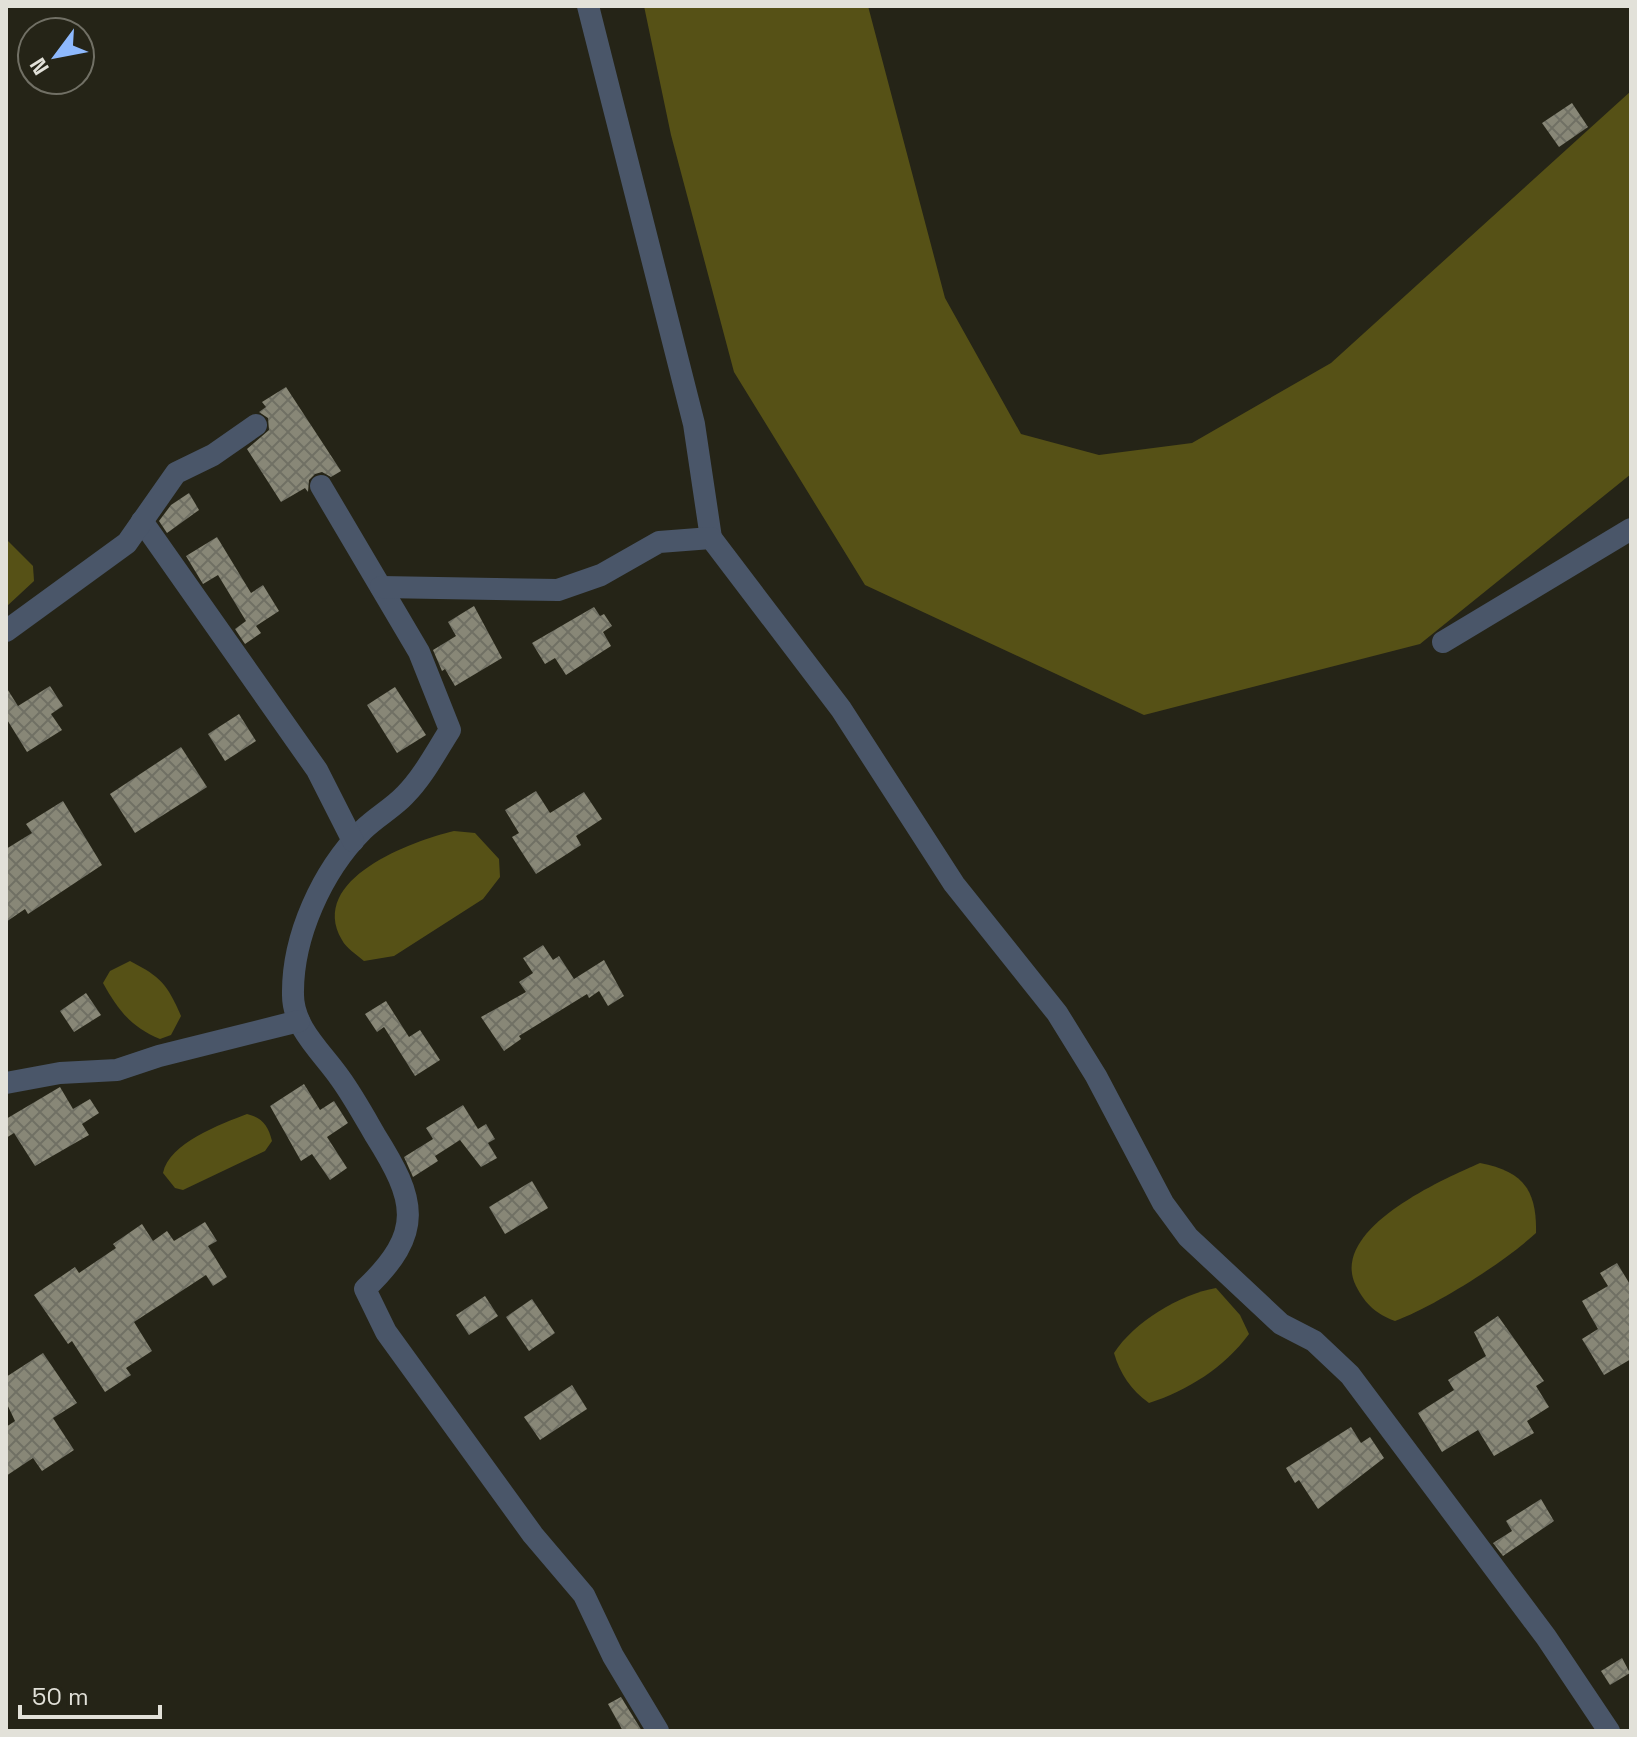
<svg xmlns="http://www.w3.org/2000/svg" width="1637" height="1737" viewBox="0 0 1637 1737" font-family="'Space Grotesk',sans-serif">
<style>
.water{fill:#565116}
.building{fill:url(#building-cross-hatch)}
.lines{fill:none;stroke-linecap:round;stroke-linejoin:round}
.minor{stroke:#4a5669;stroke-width:22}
</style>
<defs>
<pattern id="building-cross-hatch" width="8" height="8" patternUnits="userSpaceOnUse" patternTransform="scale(2)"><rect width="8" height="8" fill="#888777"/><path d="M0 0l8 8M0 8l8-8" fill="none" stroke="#707064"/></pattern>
</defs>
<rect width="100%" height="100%" fill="#252417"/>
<g class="water">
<path d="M644,6H868L945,298L1021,434L1099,455L1192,443L1331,363L1631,91V474L1420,644L1144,715L865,585L734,372L671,135Z"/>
<path d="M6,539L33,566L34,581L6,607Z"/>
<path d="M454,831L475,833L499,859L500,877L483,899L394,956L364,961C357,955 346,948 342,940C307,879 412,841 454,831Z"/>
<path d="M130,961C161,977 167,984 181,1016L171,1035L160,1039C131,1027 118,1010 103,983L110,971Z"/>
<path d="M247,1114C262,1118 268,1125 272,1141L265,1151L183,1190L175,1188L163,1173C169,1143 221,1124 247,1114Z"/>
<path d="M1480,1163C1522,1171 1537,1189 1536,1233C1503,1263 1437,1305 1395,1321C1376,1314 1366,1305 1356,1286C1328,1230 1441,1180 1480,1163Z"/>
<path d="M1216,1288L1240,1315L1249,1334C1225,1367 1187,1391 1149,1403C1131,1390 1120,1374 1114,1353C1133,1323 1180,1294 1216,1288Z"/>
</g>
<g class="building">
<path d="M1572,103L1588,127L1559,147L1542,123Z"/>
<path d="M286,387L341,471L331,477L322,472L315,474L309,480L308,492L305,488L281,502L247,449L269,430L268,418L259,412L266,407L262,402Z"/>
<path d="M189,493L199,510L167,533L159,521L171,505Z"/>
<path d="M217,537L251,593L263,585L279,611L256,626L261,633L245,644L235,629L246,621L218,575L203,584L186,556Z"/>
<path d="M474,606L502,658L455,686L445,669L442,671L433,650L456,636L448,622Z"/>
<path d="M594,607L600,616L604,614L612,626L603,632L611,646L566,675L555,658L545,664L532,643Z"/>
<path d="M50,686L63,706L51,714L62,730L27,752L6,718V687L18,706Z"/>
<path d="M395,687L426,735L397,753L367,705Z"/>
<path d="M239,714L256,741L225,761L208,734Z"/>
<path d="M181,747L207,787L135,833L110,794Z"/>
<path d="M536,791L550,813L584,792L602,819L576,836L581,845L536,874L512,837L519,833L505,810Z"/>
<path d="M63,801L102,865L28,914L25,909L6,922V849L32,833L26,824Z"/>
<path d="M543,945L553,960L559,956L574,979L604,960L624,996L608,1006L599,991L589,998L587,994L519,1036L521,1039L504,1051L481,1017L526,992L519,982L533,973L523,958Z"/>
<path d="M86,993L101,1015L74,1032L60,1011Z"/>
<path d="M386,1001L409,1037L420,1030L440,1060L415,1076L384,1027L377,1032L365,1014Z"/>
<path d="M304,1084L320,1110L334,1101L348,1123L327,1137L347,1168L330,1180L312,1154L301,1161L270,1106Z"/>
<path d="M60,1087L73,1109L90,1099L99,1113L82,1124L89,1135L35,1166L14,1133L6,1138V1119Z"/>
<path d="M463,1105L478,1129L486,1124L495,1139L488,1143L497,1158L481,1167L460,1140L435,1156L438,1161L413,1177L404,1157L433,1139L426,1128Z"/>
<path d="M532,1181L548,1208L505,1234L489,1207Z"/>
<path d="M205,1222L217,1241L208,1246L227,1277L213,1286L206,1275L134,1322L152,1351L126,1368L131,1375L105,1392L72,1341L68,1344L34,1295L75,1267L79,1273L116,1248L113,1244L142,1224L153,1241L167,1231L174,1241Z"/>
<path d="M1617,1263L1631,1286V1359L1604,1375L1582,1339L1598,1329L1582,1301L1608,1286L1600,1273Z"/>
<path d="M485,1296L498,1316L469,1335L456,1315Z"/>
<path d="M532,1299L555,1333L529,1351L506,1317Z"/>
<path d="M1498,1316L1544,1381L1536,1386L1549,1407L1527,1421L1534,1433L1494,1456L1478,1430L1442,1452L1418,1413L1454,1390L1448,1380L1486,1356L1474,1332Z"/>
<path d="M43,1353L77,1403L53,1418L74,1450L42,1471L33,1458L6,1476V1427L15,1421L6,1402V1377Z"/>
<path d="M572,1385L587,1409L540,1440L524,1417Z"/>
<path d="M1351,1427L1361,1443L1370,1437L1384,1458L1318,1509L1299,1480L1295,1483L1286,1468Z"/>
<path d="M1541,1499L1554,1521L1503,1556L1493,1543L1512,1531L1506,1521Z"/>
<path d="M1622,1658L1630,1673L1610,1685L1601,1671Z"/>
<path d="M621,1697L642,1731H623L608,1704Z"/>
</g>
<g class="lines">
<g class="minor">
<path d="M588,6L694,424L711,538"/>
<path d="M321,486L419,652L450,730C436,752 423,777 405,795C393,808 376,817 363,830C322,871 292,937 293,995C293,1028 323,1053 340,1078C353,1096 364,1116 375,1135C416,1200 425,1232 365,1289L386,1332L533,1535L584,1595L613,1656L658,1731"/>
<path d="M142,521L317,770L353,841"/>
<path d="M381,587L558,590L601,575L659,542L711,538L841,709L954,884L1057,1013L1096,1076L1163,1203L1188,1237L1281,1324L1314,1341L1350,1375L1546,1637L1609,1731"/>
<path d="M6,631L127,543L176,473L213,455L256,425"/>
<path d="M1443,642L1631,529"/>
<path d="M6,1083L60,1073L117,1070L159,1056L299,1021"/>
</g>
</g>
<rect width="1637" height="1737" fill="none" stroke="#e2e1d9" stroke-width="16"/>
<g transform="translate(56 56) rotate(238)"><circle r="38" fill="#252417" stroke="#717065" stroke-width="2"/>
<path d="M0-6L14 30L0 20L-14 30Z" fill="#8eb9fd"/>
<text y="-12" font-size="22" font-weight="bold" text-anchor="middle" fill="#e2e1d9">N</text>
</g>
<path d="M20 1705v12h140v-12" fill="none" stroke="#e2e1d9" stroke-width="4"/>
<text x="32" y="1705" font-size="24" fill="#e2e1d9" stroke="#252417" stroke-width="6" paint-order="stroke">50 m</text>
</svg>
